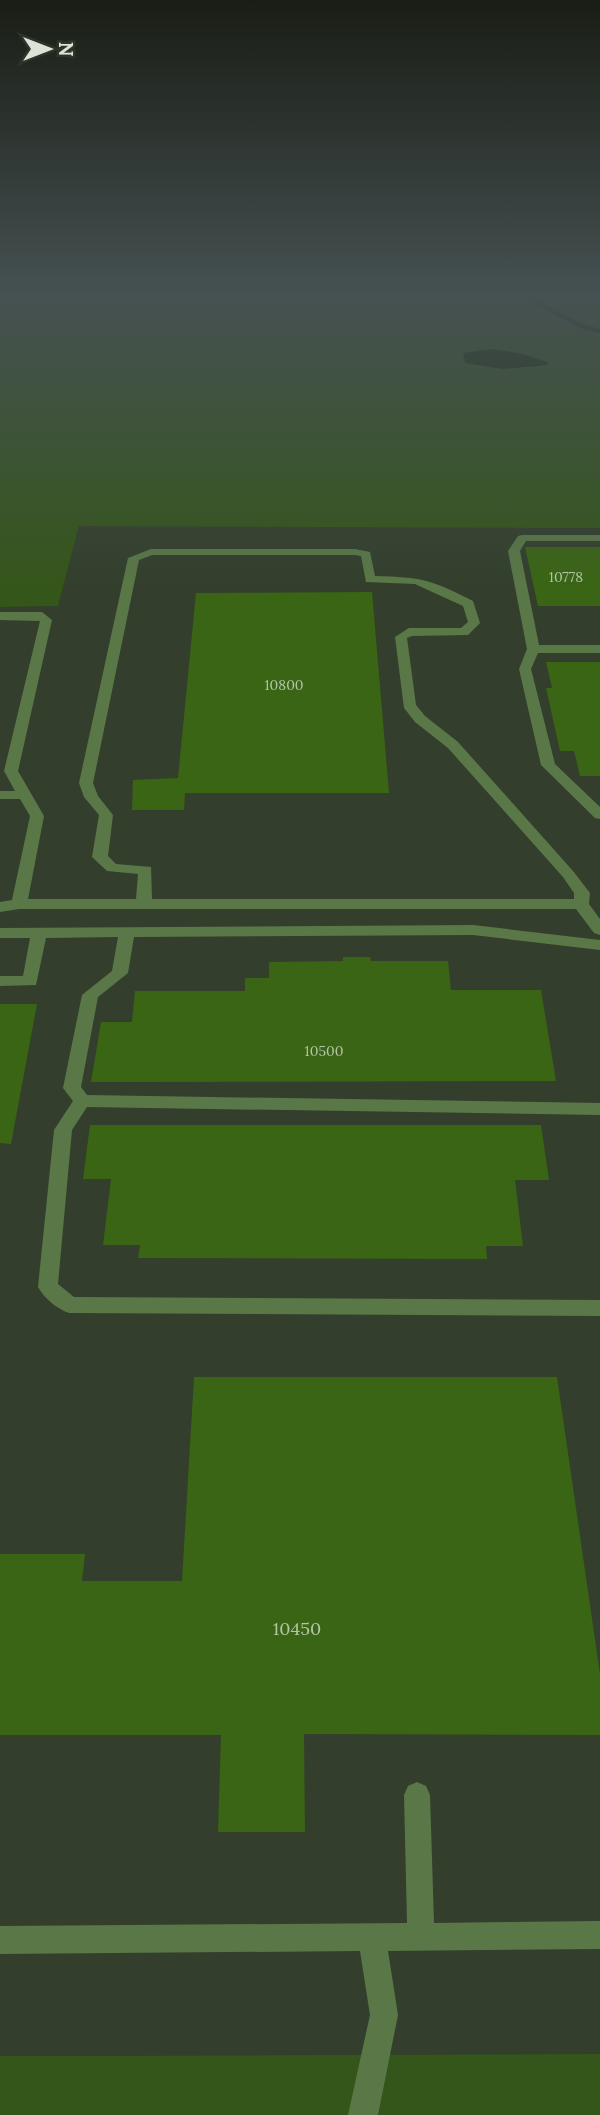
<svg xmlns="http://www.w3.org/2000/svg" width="600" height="2115" viewBox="0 0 600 2115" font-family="Lora,serif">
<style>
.built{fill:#333f2c}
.green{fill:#34561a}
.water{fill:#0d2300}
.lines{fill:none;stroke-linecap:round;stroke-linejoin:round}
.stream{stroke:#0d2300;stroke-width:4.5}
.building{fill:#3a6514}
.minor{fill:#5a7847;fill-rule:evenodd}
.labels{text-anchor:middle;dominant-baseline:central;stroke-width:5;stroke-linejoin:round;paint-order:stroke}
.number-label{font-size:14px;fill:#b4c4a8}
.near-number-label{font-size:18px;fill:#b4c4a8}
</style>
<rect width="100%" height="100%" fill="#2d3527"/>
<path class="built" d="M523,525L600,528V2054L0,2056V607L58,606L79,526Z"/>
<g class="green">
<path d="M0,294H600V528L79,526L58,606L0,607Z"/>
<path d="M600,2054V2115H0V2056Z"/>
</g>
<path class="water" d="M490,349L520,353L547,362L548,365L502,369L465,363L463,353Z"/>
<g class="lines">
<path class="stream" d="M536,294L535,302L584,327L600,331"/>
</g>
<g class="building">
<path d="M525,547H600V606H538Z"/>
<path d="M372,592L389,793H185L184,810H132L133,780L178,778L196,593Z"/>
<path d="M546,662H600V776H580L574,751H560L546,688H552Z"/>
<path d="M343,957H370L371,961H448L451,990H541L556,1081L91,1082L101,1022H132L135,991H245V978H269V962L343,961Z"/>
<path d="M0,1004H37L11,1144L0,1143Z"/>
<path d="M90,1125H541L549,1180H515L523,1246H486L487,1259L138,1258L140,1245H103L111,1179H83Z"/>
<path d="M194,1377H557L600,1674V1735L304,1734L305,1832H218L221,1735H0V1554H85L82,1581H182Z"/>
</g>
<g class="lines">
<g class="minor">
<path d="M522,535H600V541H526L520,551L539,645H600V653H538L531,669L555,764L600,807V819L595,818L541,765L519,669L527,649L508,551L518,536Z"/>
<path d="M151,549H355L370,552L375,576C422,577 432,580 473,601L480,623L468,635L412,636L407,638L416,705L425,716L458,742L573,871L590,893L589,904L600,919V935L594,933L576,909H19L0,912V902L12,900L30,816L20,799H0V791H15L4,771L40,621L0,620V612H42L52,620L18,771L44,816L28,899H136L138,874L107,871L92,857L99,815L84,797L79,783L128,558ZM152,555H355L361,556L366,582L415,584L463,606L468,622L461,628H409L395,637L404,708L415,722L448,748L563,877L574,893V899H152L151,867L116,864L108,856L113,815L98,796L93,783L139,560Z"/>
<path d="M473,925L600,940V950L473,935L134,937L128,973L98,997L81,1087L87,1095L600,1103V1115L87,1107L72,1130L58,1284L74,1297L600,1300V1316L69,1313C57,1309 44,1298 38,1287L54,1130L73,1101L63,1088L82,995L112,971L118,937L46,938L36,985L0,986V976H23L30,938H0V928Z"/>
<path d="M417,1782L426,1786L430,1795L434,1923L600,1921V1949L388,1951L398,2015L378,2115H348L370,2015L360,1951L0,1954V1926L407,1923L404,1795L408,1786Z"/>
</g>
</g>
<linearGradient id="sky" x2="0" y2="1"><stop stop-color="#191d15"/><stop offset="0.5" stop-color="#465152"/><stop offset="1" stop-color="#465152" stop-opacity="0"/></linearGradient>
<rect width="600" height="590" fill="url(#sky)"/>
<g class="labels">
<g class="number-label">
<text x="566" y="577">10778</text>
<text x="284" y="685">10800</text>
<text x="324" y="1051">10500</text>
</g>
<g class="near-number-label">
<text x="297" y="1628">10450</text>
</g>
</g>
<g transform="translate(49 49) rotate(90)" stroke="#2d3527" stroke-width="5" paint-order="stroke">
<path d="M0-5L12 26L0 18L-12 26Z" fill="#dde3d9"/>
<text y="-10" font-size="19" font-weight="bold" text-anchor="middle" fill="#dde3d9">N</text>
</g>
</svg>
